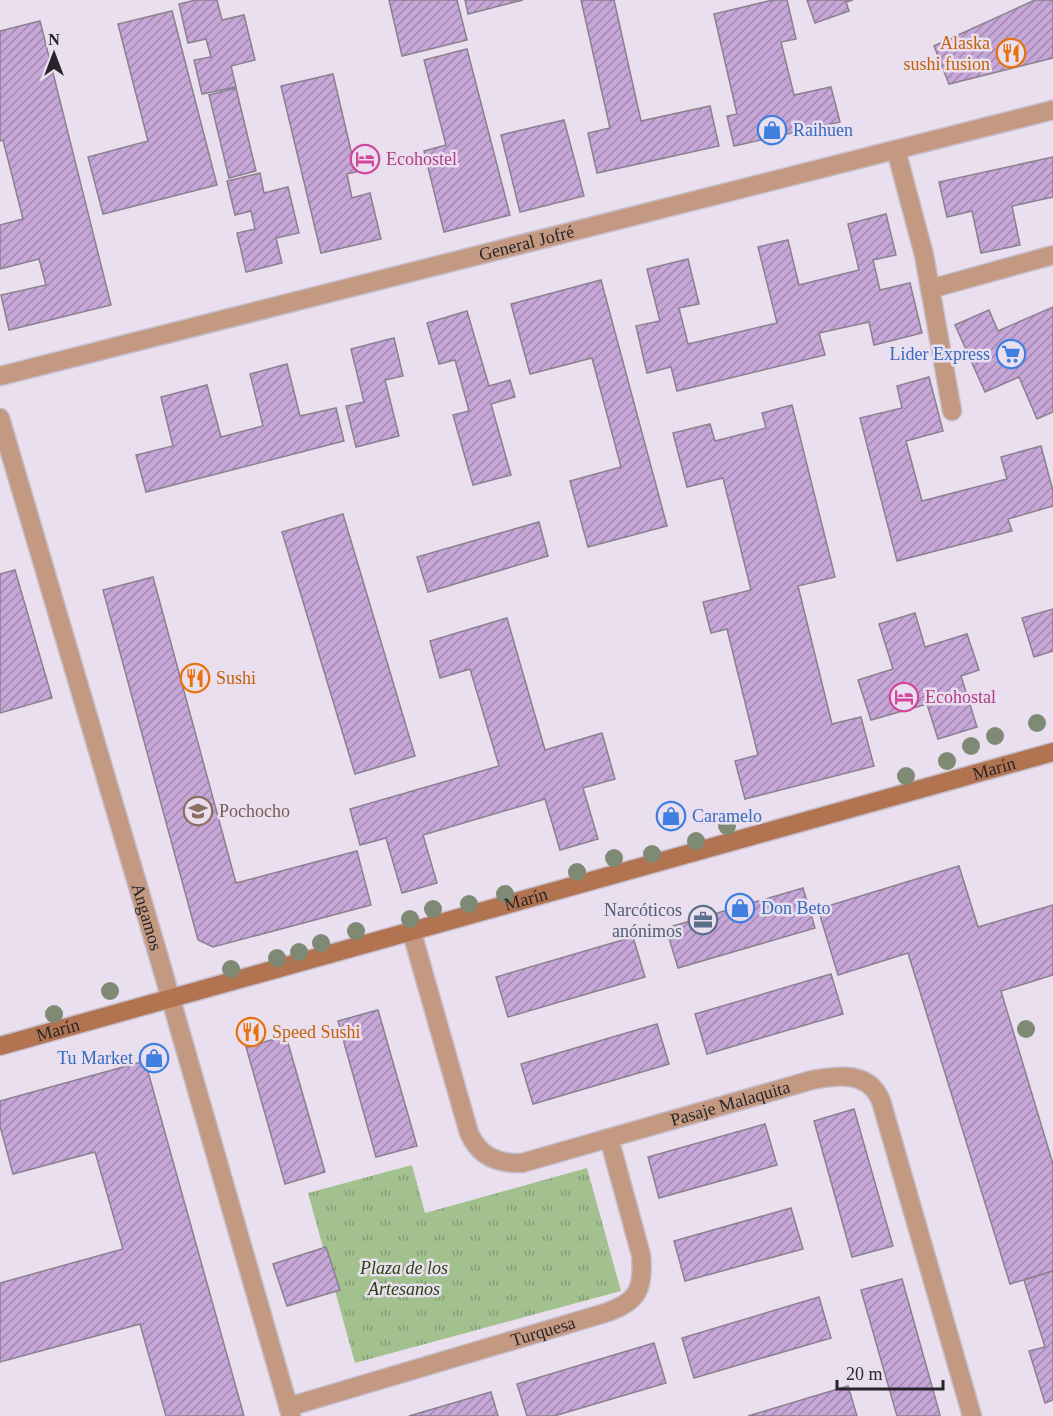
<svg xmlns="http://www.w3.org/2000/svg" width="1053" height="1416" viewBox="0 0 1053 1416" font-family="'Times New Roman',serif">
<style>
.park{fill:url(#park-tufts)}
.building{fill:url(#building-hatch);stroke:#8a818f;stroke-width:1.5}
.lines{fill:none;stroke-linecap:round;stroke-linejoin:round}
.lane-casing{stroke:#c6becc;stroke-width:21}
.street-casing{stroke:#c6becc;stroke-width:21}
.secondary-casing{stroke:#c6becc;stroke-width:21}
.lane{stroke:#c49981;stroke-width:18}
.street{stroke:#c49981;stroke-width:18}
.secondary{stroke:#b17350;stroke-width:18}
.tree{fill:#7f8a74}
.labels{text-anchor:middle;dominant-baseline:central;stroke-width:5;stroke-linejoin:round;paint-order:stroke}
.food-label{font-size:18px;fill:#c56008;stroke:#e9dfef;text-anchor:start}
.shop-label{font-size:18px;fill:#366cbe;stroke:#e9dfef;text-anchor:start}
.hotel-label{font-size:18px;fill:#b23c85;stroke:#e9dfef;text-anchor:start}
.street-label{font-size:18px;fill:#28252a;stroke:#e9dfef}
.education-label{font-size:18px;fill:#785e54;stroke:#e9dfef;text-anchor:start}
.service-label{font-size:18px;fill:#4e5e75;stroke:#e9dfef;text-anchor:end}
.park-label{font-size:18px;font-style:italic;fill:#28440f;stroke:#e9dfef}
</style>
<defs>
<pattern id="park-tufts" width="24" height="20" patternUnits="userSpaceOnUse" patternTransform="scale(1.5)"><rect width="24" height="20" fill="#a3c18f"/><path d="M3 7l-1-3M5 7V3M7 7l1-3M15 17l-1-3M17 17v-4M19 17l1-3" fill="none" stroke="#859d75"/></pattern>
<pattern id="building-hatch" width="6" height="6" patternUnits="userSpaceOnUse" patternTransform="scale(1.5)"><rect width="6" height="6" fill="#c7a7d8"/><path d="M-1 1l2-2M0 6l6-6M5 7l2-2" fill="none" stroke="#a288af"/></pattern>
</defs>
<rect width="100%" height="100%" fill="#e9dfef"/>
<path class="park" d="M412,1165L425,1213L587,1168L621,1291L355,1363L308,1193Z"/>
<g class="building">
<path d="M196,0H217L222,20L244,15L255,60L231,66L236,87L202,94L194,60L211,57L206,39L188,43L179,4Z"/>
<path d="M389,0H457L467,40L402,56Z"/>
<path d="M465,0H523L468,14Z"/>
<path d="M581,0H614L641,121L710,106L719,146L597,173L588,133L610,128Z"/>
<path d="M773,0H787L796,39L781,42L794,95L831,87L840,122L734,146L727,116L737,114L714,14Z"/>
<path d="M807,0H853L846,2L849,11L815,23Z"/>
<path d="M1035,0H1053V58L949,84L934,46Z"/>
<path d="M172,11L217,185L103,214L88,157L148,141L118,24Z"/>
<path d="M40,21L111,305L9,330L1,295L46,285L39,259L0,269V225L23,219L3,140L0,141V31Z"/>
<path d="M467,49L510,215L444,232L424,151L446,145L424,60Z"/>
<path d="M333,74L356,172L347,174L352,198L370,193L381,239L321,253L281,86Z"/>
<path d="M236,88L256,171L229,178L209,95Z"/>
<path d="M564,120L584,196L520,212L501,135Z"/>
<path d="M1053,157V197L1012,206L1020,245L981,253L972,211L947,217L939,182Z"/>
<path d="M260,173L264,193L288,187L299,233L276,238L282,263L246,272L237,233L255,229L251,211L235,215L227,181Z"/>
<path d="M886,214L896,255L873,260L880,290L910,283L922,333L874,345L869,322L819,333L825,355L677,391L671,367L647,373L636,326L660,321L647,269L688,259L699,304L679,308L688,344L777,323L758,247L788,240L799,285L859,270L848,224Z"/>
<path d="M601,280L667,526L588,547L570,481L621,467L592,358L530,374L511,304Z"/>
<path d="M1053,307V412L1037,419L1019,377L985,392L955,325L989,310L998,331Z"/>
<path d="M467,311L489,386L510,380L515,397L491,404L511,475L473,485L453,415L469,411L455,360L439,364L427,323Z"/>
<path d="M394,338L403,376L385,380L399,436L356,447L346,406L364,402L351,349Z"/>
<path d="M287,364L300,416L336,408L344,441L146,492L136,455L173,446L161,397L207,385L221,437L263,426L250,374Z"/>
<path d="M929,377L943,431L906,441L922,501L1007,479L1001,457L1041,446L1053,491V506L1008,519L1012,531L897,561L860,418L902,408L897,386Z"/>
<path d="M792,405L835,577L798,586L832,724L861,717L874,766L745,799L735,761L758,755L727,629L711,633L703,602L751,590L723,478L687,487L673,433L710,424L715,441L766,428L762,413Z"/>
<path d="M343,514L415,756L355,774L282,532Z"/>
<path d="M539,522L548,556L428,592L417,557Z"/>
<path d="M15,570L52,698L0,713V574Z"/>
<path d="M153,577L236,883L357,851L371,905L213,947L198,940L103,590Z"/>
<path d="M1053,609V651L1034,657L1022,618Z"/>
<path d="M915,613L925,647L967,634L979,670L961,676L977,727L938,739L927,704L871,720L858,680L893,669L879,624Z"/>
<path d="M507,618L545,750L602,733L615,779L583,788L598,839L560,850L545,799L423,835L437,883L402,893L386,838L360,845L350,809L499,766L470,669L440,678L430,641Z"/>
<path d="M959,866L978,927L1053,905V975L1001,991L1053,1164V1271L1010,1284L908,953L838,975L818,909Z"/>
<path d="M803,888L815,928L678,968L666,928Z"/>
<path d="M633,937L645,977L508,1017L496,977Z"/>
<path d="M831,974L843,1014L707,1054L695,1014Z"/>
<path d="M378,1010L417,1146L376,1157L338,1021Z"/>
<path d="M657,1024L669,1064L533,1104L521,1064Z"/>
<path d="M286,1036L325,1172L285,1184L246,1047Z"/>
<path d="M145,1061L244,1416H166L140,1324L0,1362V1283L123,1249L95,1152L13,1174L0,1126V1101Z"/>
<path d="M854,1109L893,1246L852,1257L814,1121Z"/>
<path d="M765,1124L777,1165L659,1198L648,1157Z"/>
<path d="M791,1208L803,1249L685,1281L674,1241Z"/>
<path d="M326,1247L340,1290L287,1306L273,1264Z"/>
<path d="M1053,1271V1400L1045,1403L1029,1351L1045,1347L1024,1280Z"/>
<path d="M902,1279L940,1415L937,1416H897L861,1290Z"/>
<path d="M819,1297L831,1338L694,1378L682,1338Z"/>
<path d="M654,1343L666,1383L554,1416H527L517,1384Z"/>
<path d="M848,1386L857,1416H748Z"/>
<path d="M491,1392L498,1416H409Z"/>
</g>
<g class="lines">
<g class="lane-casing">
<g id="lane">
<path d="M896,150L924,255L952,411"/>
<path d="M930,289L1053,255"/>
</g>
</g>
<g class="street-casing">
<g id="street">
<path id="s1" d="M0,376L1053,110"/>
<path id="s2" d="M0,418L157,951L291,1416"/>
<path id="s3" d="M412,933L469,1133C479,1156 497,1164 522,1163L812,1080C839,1075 869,1071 881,1101L972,1416"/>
<path id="s4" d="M288,1407L605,1313C638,1302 644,1289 641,1255L609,1138"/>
</g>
</g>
<g class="secondary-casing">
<g id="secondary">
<path id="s5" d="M0,1046L1053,752"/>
</g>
</g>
<use href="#lane" class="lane"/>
<use href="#street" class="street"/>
<use href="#secondary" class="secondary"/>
</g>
<g class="tree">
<circle cx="1037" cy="723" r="9"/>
<circle cx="995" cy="736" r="9"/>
<circle cx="971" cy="746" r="9"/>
<circle cx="947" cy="761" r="9"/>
<circle cx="906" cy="776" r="9"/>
<circle cx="727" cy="826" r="9"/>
<circle cx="696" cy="841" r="9"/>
<circle cx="652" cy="854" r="9"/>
<circle cx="614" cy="858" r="9"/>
<circle cx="577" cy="872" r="9"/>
<circle cx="505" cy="894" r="9"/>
<circle cx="469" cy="904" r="9"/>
<circle cx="433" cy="909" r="9"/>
<circle cx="410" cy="919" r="9"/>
<circle cx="356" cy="931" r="9"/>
<circle cx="321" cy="943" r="9"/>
<circle cx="299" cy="952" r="9"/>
<circle cx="277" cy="958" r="9"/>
<circle cx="231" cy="969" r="9"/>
<circle cx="110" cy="991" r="9"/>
<circle cx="54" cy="1014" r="9"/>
<circle cx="1026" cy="1029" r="9"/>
</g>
<defs>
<g id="restaurant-ring" transform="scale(1.5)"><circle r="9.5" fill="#e9dfef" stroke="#e8710a" stroke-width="1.5"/><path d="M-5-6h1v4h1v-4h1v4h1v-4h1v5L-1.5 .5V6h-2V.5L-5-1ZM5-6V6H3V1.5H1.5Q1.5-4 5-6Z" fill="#e8710a"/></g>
<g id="shop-ring" transform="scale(1.5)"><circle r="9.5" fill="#e9dfef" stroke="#3f7fe0" stroke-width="1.5"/><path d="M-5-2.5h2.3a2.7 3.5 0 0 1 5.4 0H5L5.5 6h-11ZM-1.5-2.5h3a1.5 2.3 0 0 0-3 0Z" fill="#3f7fe0"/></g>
<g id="hotel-ring" transform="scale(1.5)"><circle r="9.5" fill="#e9dfef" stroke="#d1479c" stroke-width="1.5"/><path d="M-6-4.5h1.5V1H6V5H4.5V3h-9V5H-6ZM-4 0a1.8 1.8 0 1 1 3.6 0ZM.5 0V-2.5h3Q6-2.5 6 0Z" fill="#d1479c"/></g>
<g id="supermarket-ring" transform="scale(1.5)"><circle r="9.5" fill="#e9dfef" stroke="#3f7fe0" stroke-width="1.5"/><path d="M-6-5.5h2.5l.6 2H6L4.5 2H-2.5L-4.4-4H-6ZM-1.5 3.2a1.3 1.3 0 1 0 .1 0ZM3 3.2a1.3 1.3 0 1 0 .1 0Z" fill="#3f7fe0"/></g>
<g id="school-ring" transform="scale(1.5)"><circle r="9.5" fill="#e9dfef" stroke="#8d6e63" stroke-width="1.5"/><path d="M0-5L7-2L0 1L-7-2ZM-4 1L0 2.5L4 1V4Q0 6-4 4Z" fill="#8d6e63"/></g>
<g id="office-ring" transform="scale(1.5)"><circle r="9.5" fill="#e9dfef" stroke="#5c6f8a" stroke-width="1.5"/><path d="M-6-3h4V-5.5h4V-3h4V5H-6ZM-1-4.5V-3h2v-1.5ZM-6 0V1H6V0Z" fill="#5c6f8a"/></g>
</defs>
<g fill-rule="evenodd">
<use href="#restaurant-ring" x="1011" y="53"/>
<use href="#shop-ring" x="772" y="130"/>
<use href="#hotel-ring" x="365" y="159"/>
<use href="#supermarket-ring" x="1011" y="354"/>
<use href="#restaurant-ring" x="195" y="678"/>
<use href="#hotel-ring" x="904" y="697"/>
<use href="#school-ring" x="198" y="811"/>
<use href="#shop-ring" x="671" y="816"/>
<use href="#shop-ring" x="740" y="908"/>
<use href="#office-ring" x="703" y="920"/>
<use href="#restaurant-ring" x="251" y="1032"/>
<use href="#shop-ring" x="154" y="1058"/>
</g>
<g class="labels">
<g class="food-label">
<text x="990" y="43" text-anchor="end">Alaska<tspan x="990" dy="21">sushi fusion</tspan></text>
<text x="216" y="678">Sushi</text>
<text x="272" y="1032">Speed Sushi</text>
</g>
<g class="shop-label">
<text x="793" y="130">Raihuen</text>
<text x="990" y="354" text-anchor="end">Lider Express</text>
<text x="692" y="816">Caramelo</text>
<text x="761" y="908">Don Beto</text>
<text x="133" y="1058" text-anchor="end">Tu Market</text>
</g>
<g class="hotel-label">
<text x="386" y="159">Ecohostel</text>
<text x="925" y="697">Ecohostal</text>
</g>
<g class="street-label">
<text stroke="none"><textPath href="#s1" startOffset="543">General Jofré</textPath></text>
<text stroke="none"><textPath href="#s5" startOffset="1032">Marín</textPath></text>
<text stroke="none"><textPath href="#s5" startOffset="546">Marín</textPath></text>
<text stroke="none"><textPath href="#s2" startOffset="520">Angamos</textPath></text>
<text stroke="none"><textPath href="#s5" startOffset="60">Marín</textPath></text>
<text stroke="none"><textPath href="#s3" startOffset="490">Pasaje Malaquita</textPath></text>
<text stroke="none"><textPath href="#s4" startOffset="266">Turquesa</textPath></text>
</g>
<g class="education-label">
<text x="219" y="811">Pochocho</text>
</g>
<g class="service-label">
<text x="682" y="910">Narcóticos<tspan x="682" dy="21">anónimos</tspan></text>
</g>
<g class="park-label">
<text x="404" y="1268">Plaza de los<tspan x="404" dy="21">Artesanos</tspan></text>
</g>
</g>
<g transform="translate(54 54)" stroke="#e9dfef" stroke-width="4.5" paint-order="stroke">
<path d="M0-4.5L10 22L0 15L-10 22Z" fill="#28252a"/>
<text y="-9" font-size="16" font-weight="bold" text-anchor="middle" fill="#28252a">N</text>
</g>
<path d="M837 1380v9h106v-9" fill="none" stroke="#28252a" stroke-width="3"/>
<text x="846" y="1380" font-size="18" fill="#28252a" stroke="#e9dfef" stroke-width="4.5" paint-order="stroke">20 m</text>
</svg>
